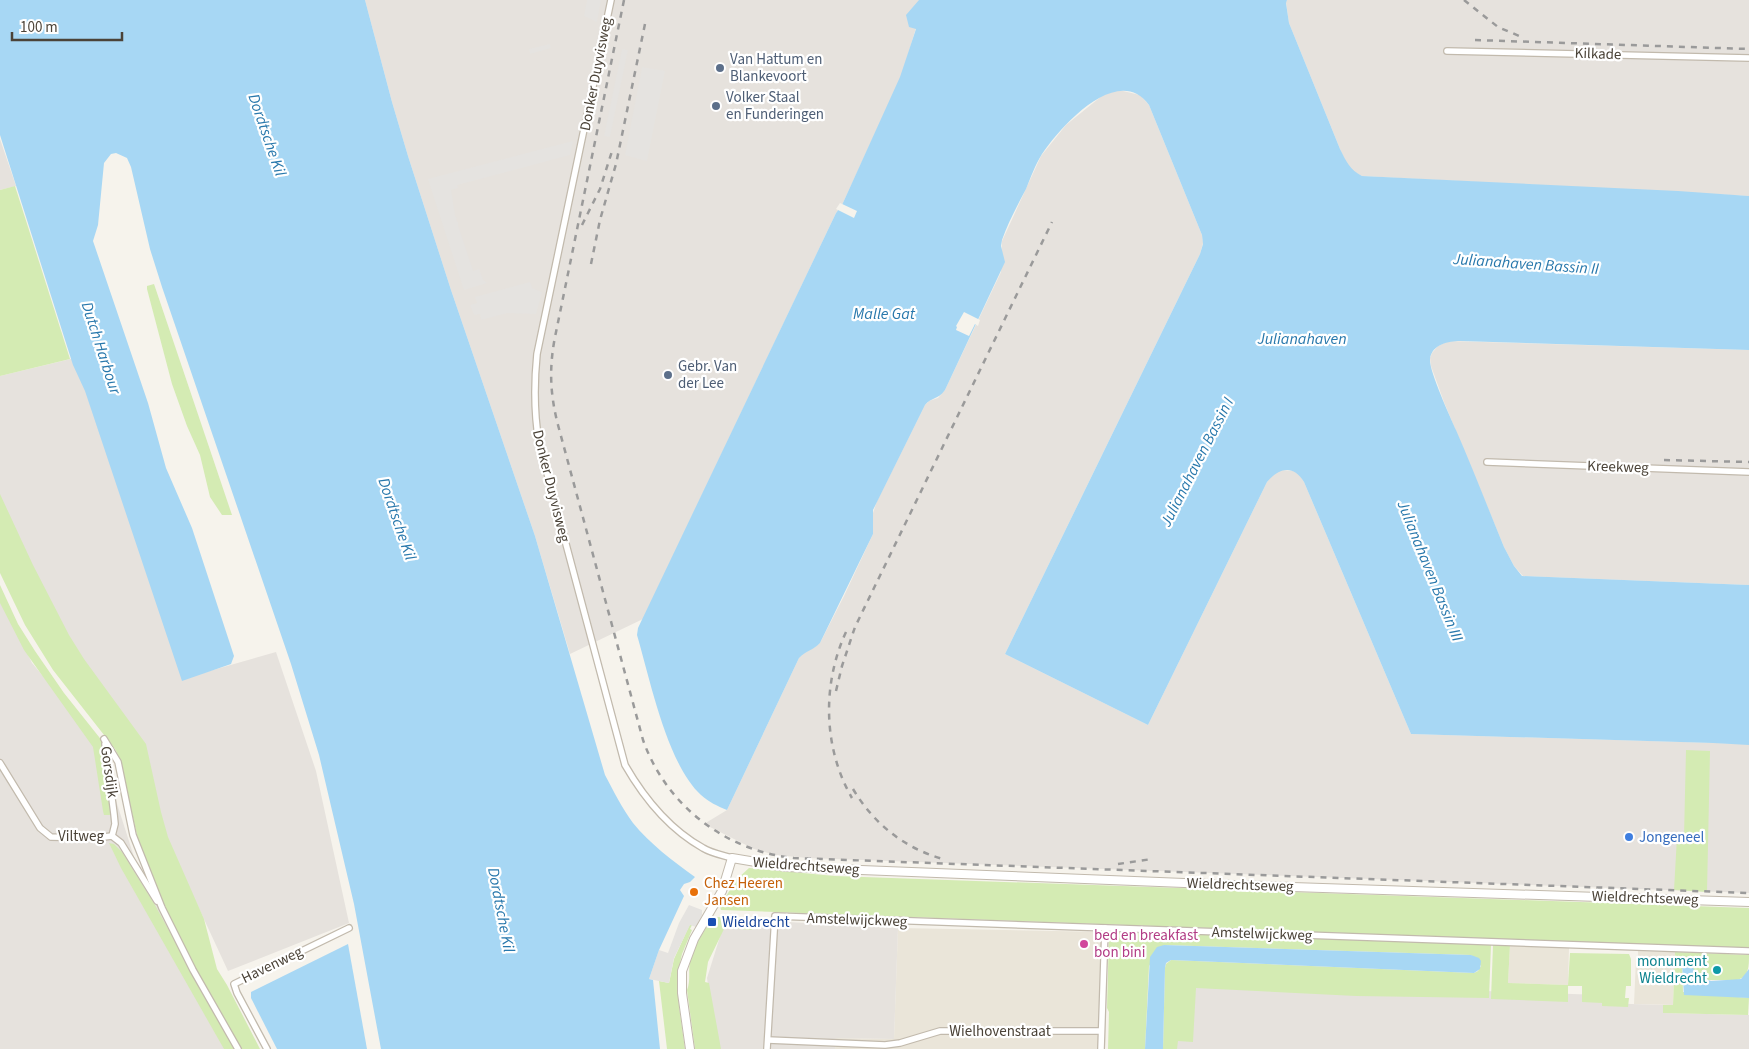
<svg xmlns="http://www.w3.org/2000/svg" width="1749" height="1049" viewBox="0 0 1749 1049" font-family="'Source Sans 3',sans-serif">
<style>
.residential{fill:#eae5d9}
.industrial{fill:#e6e2dd}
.green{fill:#d4ebb3}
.parking{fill:#e5e3e0}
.water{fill:#a7d7f4}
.pier{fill:#f6f3ec}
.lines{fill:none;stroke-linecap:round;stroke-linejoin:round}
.minor-casing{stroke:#c2baad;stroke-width:8}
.tertiary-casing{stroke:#c2baad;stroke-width:10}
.minor{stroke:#fff;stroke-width:5.5}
.tertiary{stroke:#fff;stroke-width:8}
.rail{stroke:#9a9a9a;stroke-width:2.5;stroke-dasharray:6 6;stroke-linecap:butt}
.service-dot{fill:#5c6f8a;stroke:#fff;stroke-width:2}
.shop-dot{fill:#3f7fe0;stroke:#fff;stroke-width:2}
.food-dot{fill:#e8710a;stroke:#fff;stroke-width:2}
.transit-dot{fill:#1a4fb4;stroke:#fff;stroke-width:2}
.hotel-dot{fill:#d1479c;stroke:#fff;stroke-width:2}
.culture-dot{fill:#0f9aa8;stroke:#fff;stroke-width:2}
.labels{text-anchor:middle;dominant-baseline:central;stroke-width:4.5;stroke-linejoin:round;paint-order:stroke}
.street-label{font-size:15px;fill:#4b4338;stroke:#fff}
.service-label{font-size:15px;fill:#4e5e75;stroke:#fff;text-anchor:start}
.shop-label{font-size:15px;fill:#366cbe;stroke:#fff;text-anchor:start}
.food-label{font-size:15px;fill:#c56008;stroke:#fff;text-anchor:start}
.transit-label{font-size:15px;fill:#164399;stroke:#fff;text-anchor:start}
.hotel-label{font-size:15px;fill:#b23c85;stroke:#fff;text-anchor:start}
.culture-label{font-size:15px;fill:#0d838f;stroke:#fff;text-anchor:end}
.water-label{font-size:16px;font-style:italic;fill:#2878ac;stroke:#fff}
</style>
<rect width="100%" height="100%" fill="#f6f3ec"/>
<g class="residential">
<path d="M898,928L1108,932L1105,1049H835L836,1038L894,1039Z"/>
<path d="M1510,945L1569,948L1568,985L1508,983Z"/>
<path d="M1638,951L1675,952L1673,1005L1634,1004L1636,960L1638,956Z"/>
</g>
<g class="industrial">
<path d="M365,0H919L916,28L901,77L842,205L836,213L643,619L570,654L535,536L451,290L408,156L392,102Z"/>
<path d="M1287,0H1749V196L1362,176L1354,172L1347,164L1340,149L1289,23L1286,2Z"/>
<path d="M1115,91H1123L1140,95L1149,105L1202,235L1203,243L1200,254L1005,654L1148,725L1267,482L1273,474L1280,470L1294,471L1299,474L1304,482L1411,734L1749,744V893L808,858L775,855L754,849L704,824L727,810L799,658L803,653L815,647L820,643L844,596L873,534L872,516L877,501L925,405L929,401L938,398L945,390L1001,272L1002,241L1041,156L1066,125L1103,95Z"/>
<path d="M0,139L16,186L0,190Z"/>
<path d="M1448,341L1749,350V585L1523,576L1514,566L1504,547L1444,402L1431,366L1430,358L1432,353L1438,346Z"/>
<path d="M83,356L185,678L276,652L316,771L349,923L228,971L153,809L67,645L0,500V376Z"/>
<path d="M0,598L32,663L97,741L135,860L246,1049H0Z"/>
<path d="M769,921L898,928L894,1039L836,1038L835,1049H717L707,978L723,927Z"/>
<path d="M1175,980L1600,995V1003L1663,1005L1664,1013L1749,1015V1049H1171Z"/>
</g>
<g class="green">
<path d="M15,186L70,359L0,376V190Z"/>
<path d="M154,284L232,515H222L210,497L200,455L187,426L172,384L147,289V286Z"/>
<path d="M0,494L33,565L69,635L84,659L146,744L161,812L168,837L204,919L217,969L227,985L260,1049H240L166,915L140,848L119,757L115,749L53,670L25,625L0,573Z"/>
<path d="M0,585L18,624L35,651L64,693L103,742L112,815H104L103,811L93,747L24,650L0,603Z"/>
<path d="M1686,750L1710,751L1707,892L1674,890L1677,837H1684Z"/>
<path d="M109,843L114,844L122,852L155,905L234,1049H224L121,868Z"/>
<path d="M749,868L835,876L1749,908V948L721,910L720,906L736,880Z"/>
<path d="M716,917L764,919L767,921V927L753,926L752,930L730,928L724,929L708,962L705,982L709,983L721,1049H695L687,990C691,980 688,971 690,962C691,948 706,930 712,918Z"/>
<path d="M690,924L692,925L690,929L692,930L682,954L677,976L679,1006L685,1049H667L659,981L669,983L674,959Z"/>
<path d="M1112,931L1491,945L1489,998L1356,996L1196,988L1193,1042L1178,1041L1177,1049H1163L1165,968L1166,964L1171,960L1474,973L1478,971L1481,966L1471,955L1164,945L1149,966L1145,1049H1108L1109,1012L1107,1008L1109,934Z"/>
<path d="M1493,945H1510L1508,983L1568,985L1570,953L1629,954L1631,959V986H1626L1625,998H1629L1628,1007L1602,1006V1003L1582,1002V986H1568V1002L1491,999Z"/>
<path d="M1675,952L1749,955C1749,966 1749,977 1737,980H1703L1682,963L1683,992L1749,998L1748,1015L1663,1013V1005H1673Z"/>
</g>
<g class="parking">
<path d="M587,0H601L597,22L584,16Z"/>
<path d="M550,44L551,48L530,54L529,49Z"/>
<path d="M622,49L628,50L610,137L604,136Z"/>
<path d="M642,67L665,71L647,161L625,155Z"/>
<path d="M573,141L570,155L457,185L458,188L451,190L455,216L457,219H456L457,222H458V226L473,271L479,269L483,280L487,283L464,290L428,179Z"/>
<path d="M530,282L532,288L542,292L536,314L507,313L481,320L480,314L474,315L470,305L477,303L475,297Z"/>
<path d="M689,905L702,910V915L696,927L690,925L674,958L669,983L649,979L659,950L668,953L679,923Z"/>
</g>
<g class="water">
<path d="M0,0H365L392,102L408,156L451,290L535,536L605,775C614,792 622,808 633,823C650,844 673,861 695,877L690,882L684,884L680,890L684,896L659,950L649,979L653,980L660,1049H381L354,904L319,755L291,664L162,287L150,249L131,167L127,158L116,153L111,154L104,163L98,225L93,241L148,403L166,468L192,528L234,656L231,664L182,681L85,391L73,365L0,135Z"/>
<path d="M919,0H1287L1286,3L1289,23L1340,149C1346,161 1350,170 1362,176L1678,191L1749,196V350L1460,341C1449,341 1432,344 1430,359C1429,371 1450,416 1456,430C1473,469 1488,508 1504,547L1514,566L1522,576L1749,585V745L1713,743L1411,734L1304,482C1293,464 1279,468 1267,482L1148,725L1005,654L1200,254L1203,244L1202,235L1149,105C1118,62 1060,127 1042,154C1035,165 1031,177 1026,189C1017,206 1008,223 1002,240L1001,246L1005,262L945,390C938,400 931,397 925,405L873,510V534L820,643C814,650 805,651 799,658L727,810C717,806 709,802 701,795C667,764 650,679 637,635L638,628L836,213L842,205L900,77L916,29L909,27L906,15Z"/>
<path d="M348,944L367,1049H277L251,998V992Z"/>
<path d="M1164,945L1471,955L1479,958L1481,961L1480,969L1474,973L1171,960L1166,963L1165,968L1163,1049H1145L1150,957L1157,947Z"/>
<path d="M1682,963L1691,965L1699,977L1711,981L1741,979L1749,969V998L1684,995Z"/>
</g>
<g class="pier">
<path d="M840,203L857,211L854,218L836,209Z"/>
<path d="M964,312L980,320L978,326L975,324L969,336L956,330L957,327L956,326Z"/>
</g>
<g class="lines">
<g class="minor-casing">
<g id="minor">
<path d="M611,0L537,354C534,384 534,413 539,443L625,765C644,798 669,829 703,848C711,853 722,855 732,858"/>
<path d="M1447,51L1749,58"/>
<path d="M1487,462L1749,472"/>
<path d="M104,739L118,762L133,835L162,908L193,970L238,1049"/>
<path d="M105,744L114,814L115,824L112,836L121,843L157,901"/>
<path d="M0,763L40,828L51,837L95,838L112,836"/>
<path d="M768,1040L885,1045L900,1043L940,1031H1101"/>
<path d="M267,1049L237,993L234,984L349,928"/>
<path d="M767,1049L775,916L1749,951"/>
<path d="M1101,1049L1105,928"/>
</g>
</g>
<g class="tertiary-casing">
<path id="tertiary" d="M690,1049L682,993V971L694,939L722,891L732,858L786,867L1234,885L1749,902"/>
</g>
<use href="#minor" class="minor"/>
<use href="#tertiary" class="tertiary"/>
<g class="rail">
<path d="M624,0L555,337C549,368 550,394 558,425L643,740C666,805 725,851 794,858L1749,893"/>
<path d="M1464,0L1498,27L1524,38"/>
<path d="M1475,40L1749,49"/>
<path d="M582,225L600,189L613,148"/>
<path d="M591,264L600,220L616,164L645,24"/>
<path d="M1664,460L1749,462"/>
<path d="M846,632C822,684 823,748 852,798"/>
<path d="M836,691L842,666L855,627L1052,222"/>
<path d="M853,789C874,824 904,848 943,859"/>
<path d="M1118,864L1152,859"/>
</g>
</g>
<g class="service-dot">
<circle cx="720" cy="68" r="5"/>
<circle cx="716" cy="106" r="5"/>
<circle cx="668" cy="375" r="5"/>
</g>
<circle class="shop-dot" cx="1629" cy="837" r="5"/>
<circle class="food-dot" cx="694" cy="892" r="5"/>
<rect class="transit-dot" x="707" y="917" width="10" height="10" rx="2.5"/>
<circle class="hotel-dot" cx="1084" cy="944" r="5"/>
<circle class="culture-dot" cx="1717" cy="970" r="5"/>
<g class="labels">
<g class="street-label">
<text transform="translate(1598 54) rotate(2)">Kilkade</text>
<text transform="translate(596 74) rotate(-79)">Donker Duyvisweg</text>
<text transform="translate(1618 467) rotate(2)">Kreekweg</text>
<text transform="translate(551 486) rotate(76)">Donker Duyvisweg</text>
<text transform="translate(109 772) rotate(82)">Gorsdijk</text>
<text x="81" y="836">Viltweg</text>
<text transform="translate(806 866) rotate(4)">Wieldrechtseweg</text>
<text transform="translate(1240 885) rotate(2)">Wieldrechtseweg</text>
<text transform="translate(1645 898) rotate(2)">Wieldrechtseweg</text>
<text transform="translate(857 920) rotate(2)">Amstelwijckweg</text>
<text transform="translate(1262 934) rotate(2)">Amstelwijckweg</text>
<text transform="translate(272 965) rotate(-26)">Havenweg</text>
<text x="1000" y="1031">Wielhovenstraat</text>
</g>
<g class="service-label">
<text x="730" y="59">Van Hattum en<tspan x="730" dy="17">Blankevoort</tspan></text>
<text x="726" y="97">Volker Staal<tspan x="726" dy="17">en Funderingen</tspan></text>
<text x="678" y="366">Gebr. Van<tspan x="678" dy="17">der Lee</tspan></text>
</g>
<g class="shop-label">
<text x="1639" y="837">Jongeneel</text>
</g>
<g class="food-label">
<text x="704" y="883">Chez Heeren<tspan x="704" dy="17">Jansen</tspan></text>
</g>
<g class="transit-label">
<text x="722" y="922">Wieldrecht</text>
</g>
<g class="hotel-label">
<text x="1094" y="935">bed en breakfast<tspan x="1094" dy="17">bon bini</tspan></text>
</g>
<g class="culture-label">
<text x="1707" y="961">monument<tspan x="1707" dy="17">Wieldrecht</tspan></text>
</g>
<g class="water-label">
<text transform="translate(267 135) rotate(71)">Dordtsche Kil</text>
<text transform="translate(1526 264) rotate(4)">Julianahaven Bassin II</text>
<text x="884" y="314">Malle Gat</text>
<text x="1302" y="339">Julianahaven</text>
<text transform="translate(101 348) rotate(72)">Dutch Harbour</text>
<text transform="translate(1197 462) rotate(-63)">Julianahaven Bassin I</text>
<text transform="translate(397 519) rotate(71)">Dordtsche Kil</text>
<text transform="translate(1430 571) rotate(68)">Julianahaven Bassin III</text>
<text transform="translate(501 910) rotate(79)">Dordtsche Kil</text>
</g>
</g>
<path d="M12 32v8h110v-8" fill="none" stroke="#4b4338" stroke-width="2.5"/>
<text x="20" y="32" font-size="15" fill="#4b4338" stroke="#ffffff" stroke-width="4" paint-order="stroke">100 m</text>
</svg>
